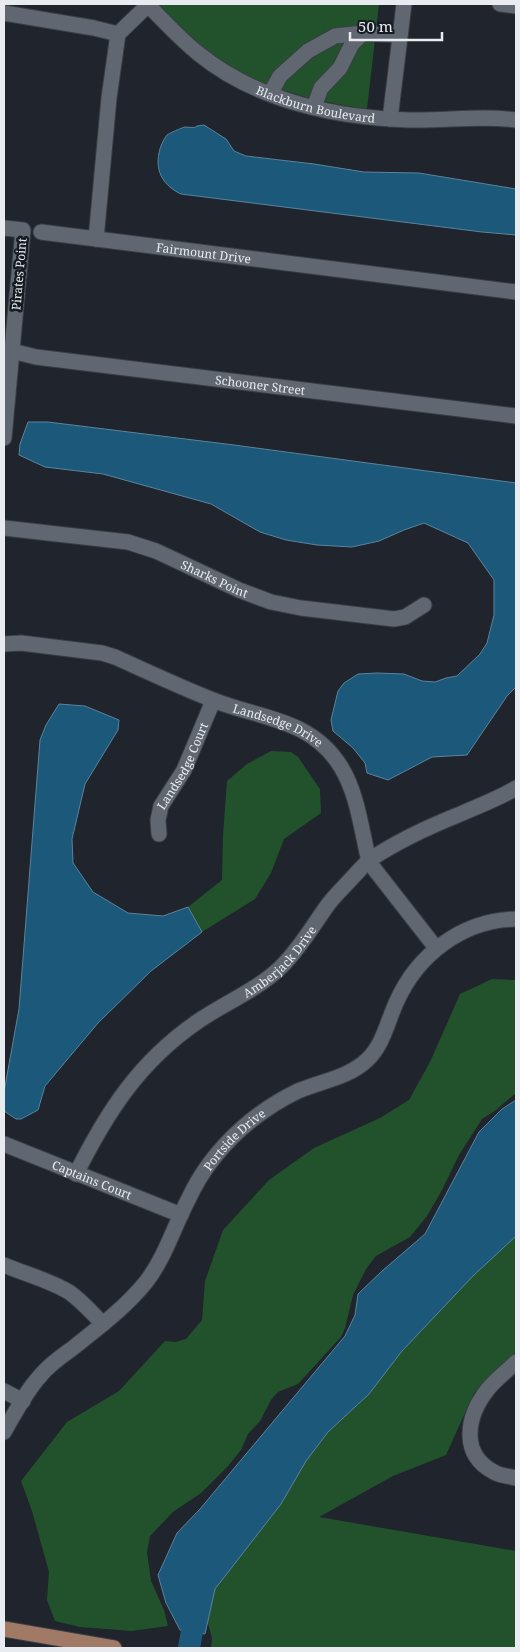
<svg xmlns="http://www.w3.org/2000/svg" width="520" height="1652" viewBox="0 0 520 1652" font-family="'Noto Serif',serif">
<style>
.green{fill:#22522c}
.water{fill:#1c587a;stroke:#59849d}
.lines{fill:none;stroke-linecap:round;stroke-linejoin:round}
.river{stroke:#1c587a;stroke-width:22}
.minor-casing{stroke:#3a3e44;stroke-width:17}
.major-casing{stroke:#3a3e44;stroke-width:17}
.minor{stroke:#616770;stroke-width:15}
.major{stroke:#a07a64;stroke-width:15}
.labels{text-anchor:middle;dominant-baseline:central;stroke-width:5;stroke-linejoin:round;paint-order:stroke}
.street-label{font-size:12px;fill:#e8ebf0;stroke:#161b22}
</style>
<rect width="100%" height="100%" fill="#20242c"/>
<g class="green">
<path d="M157,4H379L367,109C309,101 251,86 204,49C186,36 172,19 157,4Z"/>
<path d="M271,751L291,752L298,757L320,789L321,813L284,839L271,873L255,899L202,932L188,907L222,880L223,835L227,781L247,764Z"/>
<path d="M492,979L516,980V1093L496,1110L482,1119L459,1155L442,1190L427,1216L410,1237L376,1256L366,1269L353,1295L345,1328L341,1337L298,1384L278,1392L271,1400L260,1421L248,1434L241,1450L228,1466L201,1493L173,1512L150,1536L147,1552L151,1581L164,1610L168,1626L132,1631L80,1627L55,1621L47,1600L49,1572L32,1511L21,1481L67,1422L119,1391L165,1341L176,1342L186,1339L202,1320L205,1281L223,1230L269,1180L314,1148L380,1118L409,1100L430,1062L460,994Z"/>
<path d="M516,1219V1352L474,1393L446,1455L393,1476L319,1517L516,1551V1648H211L212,1638L207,1620L211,1581L328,1427Z"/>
</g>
<g class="water">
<path d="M204,125L226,139L234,151L246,156L314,164L364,172L419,173L516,189V235L482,232L181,194C164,186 155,172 159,153C160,147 163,140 167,135C170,133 181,128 185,127C187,127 193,128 196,127L197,126Z"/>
<path d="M28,422H48L234,445L516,483V687L507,696L467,755L432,757L388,780L367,773L365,763L353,748L333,731L331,720L338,691L344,683L358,674L377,673L404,674L422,681L435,682L446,678L457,676L480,654L487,643L494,615V580L468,543L424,523L404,530L379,541L352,547L317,545L286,540L260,532L211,504L103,474L45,467L19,455L20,444Z"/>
<path d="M59,704L85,706L119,720L118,730L85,784L72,839L73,863L93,892L128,913L163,916L188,907L202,932L151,971L98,1023L45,1086L38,1110L21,1119H16L4,1111V1092L19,1009L40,740L46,725Z"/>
<path d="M516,1100V1236L473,1276L402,1351L369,1394L328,1432L306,1461L281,1504L215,1589L205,1634L180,1630L166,1603L158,1575L177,1533L200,1509L345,1336L355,1315L358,1294L382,1271L425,1234L479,1132L502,1109Z"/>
</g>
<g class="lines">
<path class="river" d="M189,1648L197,1603"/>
<g class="minor-casing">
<g id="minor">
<path id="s1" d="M147,4C164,21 180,39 199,54C257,101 337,118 410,120C445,121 481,115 516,120"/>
<path d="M500,4L516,6"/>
<path d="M4,13L94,28L118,34"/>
<path d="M118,34L148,5"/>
<path d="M270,94L280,76L308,51L335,36L363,33L400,35"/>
<path d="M314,107L321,88L340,68L352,44L363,33"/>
<path d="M390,119L404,4"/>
<path d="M4,228L23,230L4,438"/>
<path id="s2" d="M41,232L516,292"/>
<path d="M96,239L109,98L118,34"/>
<path id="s3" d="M4,349L36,357L516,416"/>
<path id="s4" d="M4,528L128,542L156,551L239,590L271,602L301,608L394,619L405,617L424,605"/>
<path id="s5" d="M4,644L21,643L102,653L115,657C148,672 180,687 213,700C260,719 311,718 341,767C358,795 361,829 369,861L372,866L436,948"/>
<path id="s6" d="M159,834L158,820L161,806L184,770L213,701"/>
<path id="s7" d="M4,1144L181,1215"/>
<path id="s8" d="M76,1174C107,1112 139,1062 197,1022C224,1003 258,990 282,966C300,948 312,927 327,906C334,896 344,887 352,878C358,872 364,864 371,859C398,841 428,827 458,815C478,806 498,799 516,788"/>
<path d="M4,1265C25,1274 49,1280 69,1292C82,1301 92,1313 103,1324"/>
<path d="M516,1362C507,1371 496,1379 488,1389C467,1415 459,1454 494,1472C500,1476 509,1476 516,1478"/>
<path d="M4,1391L23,1401"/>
<path id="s9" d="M4,1432C15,1413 26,1391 41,1375C50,1364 62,1356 73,1348C99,1327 125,1308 146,1282C166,1256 174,1226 189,1198C201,1172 220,1148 241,1129C258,1114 277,1101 298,1091C321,1081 348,1078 367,1060C383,1045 387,1023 396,1003C417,955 462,920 516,919"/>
</g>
</g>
<g class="major-casing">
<path id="major" d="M4,1629L114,1648"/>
</g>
<use href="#minor" class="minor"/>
<use href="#major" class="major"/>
</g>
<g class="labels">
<g class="street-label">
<text stroke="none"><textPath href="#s1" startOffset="201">Blackburn Boulevard</textPath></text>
<text stroke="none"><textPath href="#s2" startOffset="164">Fairmount Drive</textPath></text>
<text transform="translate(19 274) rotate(-85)">Pirates Point</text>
<text stroke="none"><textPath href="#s3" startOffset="259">Schooner Street</textPath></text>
<text stroke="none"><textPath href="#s4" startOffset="219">Sharks Point</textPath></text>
<text stroke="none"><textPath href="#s5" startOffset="289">Landsedge Drive</textPath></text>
<text stroke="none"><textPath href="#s6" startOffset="74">Landsedge Court</textPath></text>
<text stroke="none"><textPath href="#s8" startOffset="300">Amberjack Drive</textPath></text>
<text stroke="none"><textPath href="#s9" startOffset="378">Portside Drive</textPath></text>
<text stroke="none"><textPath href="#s7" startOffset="95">Captains Court</textPath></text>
</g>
</g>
<rect width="520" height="1652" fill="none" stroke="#e8ebf0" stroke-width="10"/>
<path d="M350 32v8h92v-8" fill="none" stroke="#e8ebf0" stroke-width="2.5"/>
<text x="358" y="32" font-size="15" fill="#e8ebf0" stroke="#161b22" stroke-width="4" paint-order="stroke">50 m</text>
</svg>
